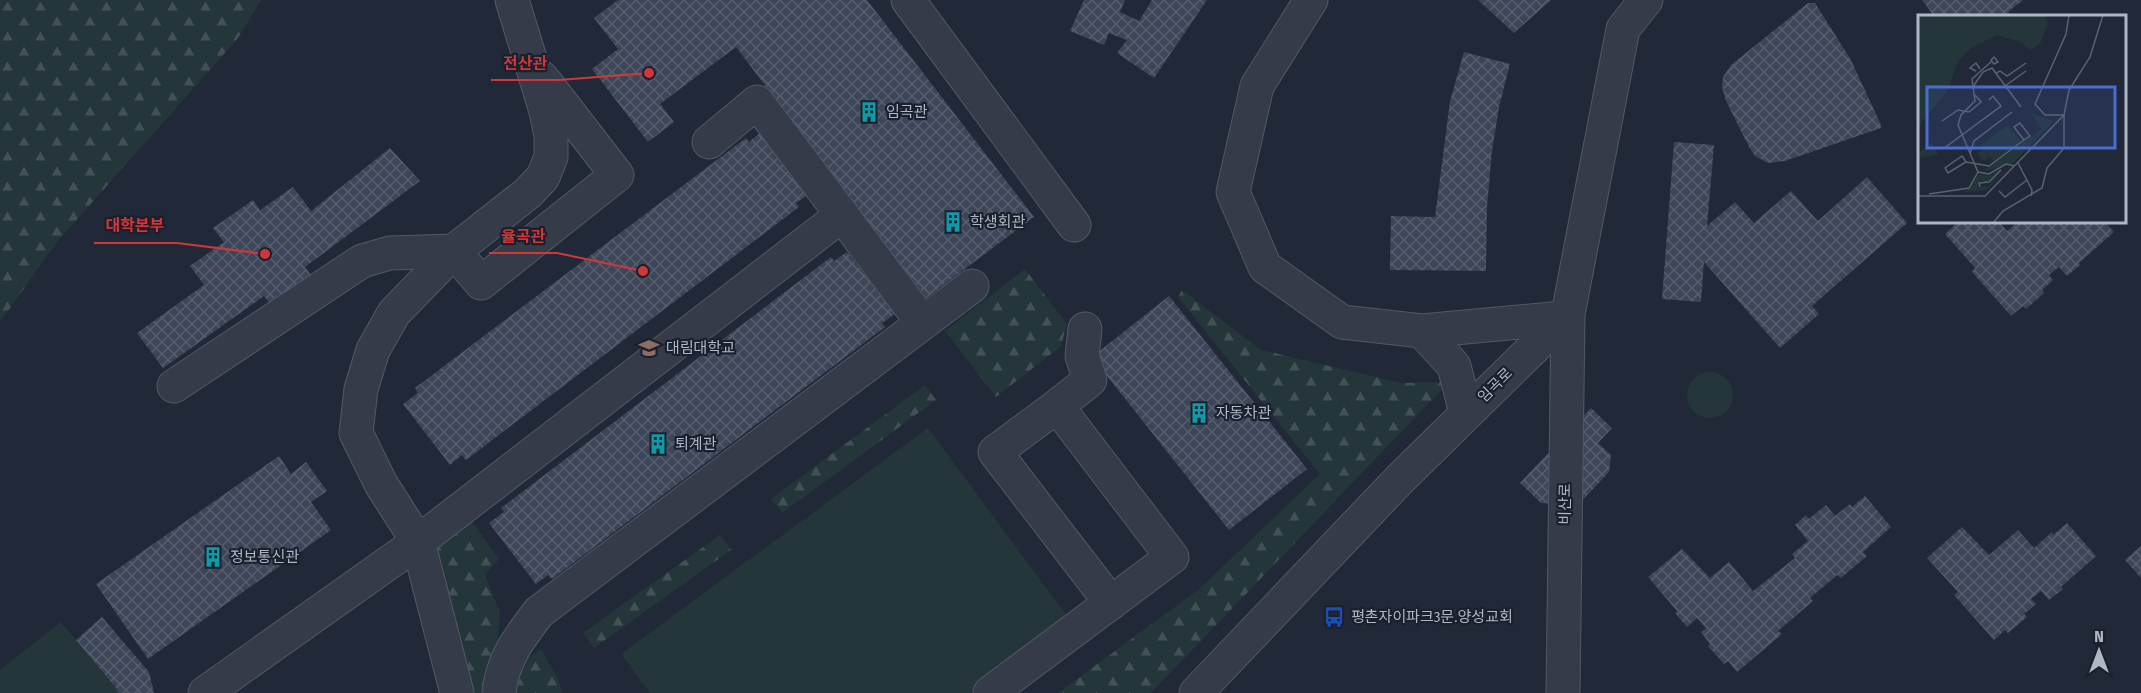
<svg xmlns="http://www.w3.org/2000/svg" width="2141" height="693" viewBox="0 0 2141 693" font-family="'Fira Sans Condensed','Noto Sans KR',sans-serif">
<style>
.grass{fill:#24363a}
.forest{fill:url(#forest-firs)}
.building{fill:url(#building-cross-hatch)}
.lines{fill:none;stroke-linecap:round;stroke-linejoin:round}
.minor-casing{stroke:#525966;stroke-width:35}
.minor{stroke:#353b49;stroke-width:33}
.labels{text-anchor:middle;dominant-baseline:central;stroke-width:4.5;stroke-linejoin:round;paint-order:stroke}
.poi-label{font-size:15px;fill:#afb6c5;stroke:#1a202d;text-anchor:start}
.street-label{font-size:15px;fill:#afb6c5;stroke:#1a202d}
.inset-road{fill:none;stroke:#5a6170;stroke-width:1.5}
.view{fill:#496dd2;fill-opacity:0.15;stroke:#496dd2;stroke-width:3}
.inset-edge{fill:none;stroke:#afb6c5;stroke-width:3}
.leader{fill:none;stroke:#d23638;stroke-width:2}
.callout-dot{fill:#d23638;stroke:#1a202d;stroke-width:2}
.callout-label{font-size:16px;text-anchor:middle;font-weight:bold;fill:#d23638;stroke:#1a202d;stroke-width:4.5;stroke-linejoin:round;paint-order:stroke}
</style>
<defs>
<pattern id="forest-firs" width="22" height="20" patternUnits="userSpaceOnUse" patternTransform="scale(1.5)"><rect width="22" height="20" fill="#24363a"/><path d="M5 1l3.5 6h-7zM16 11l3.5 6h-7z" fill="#415155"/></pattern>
<pattern id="building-cross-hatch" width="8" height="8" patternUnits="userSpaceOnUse" patternTransform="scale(1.5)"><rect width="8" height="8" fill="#3d4658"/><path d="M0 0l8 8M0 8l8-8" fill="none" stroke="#565e6e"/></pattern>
</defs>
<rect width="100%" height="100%" fill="#212938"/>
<g class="grass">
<circle cx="1710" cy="395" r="23"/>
<path d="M928,428L1070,620L971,693H650L621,654Z"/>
<path d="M61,622L117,689L118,693H0V670Z"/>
</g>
<g class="forest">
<path d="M0,0H261L238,38L57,242L0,322Z"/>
<path d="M1025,269L1067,324L1061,346L996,397L945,331Z"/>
<path d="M1182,290L1261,350L1401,383L1449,382L1151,693H1058L1198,590L1320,474L1178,297Z"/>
<path d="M925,385L936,400L782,513L771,499Z"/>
<path d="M472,522L499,559L485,575L500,613L493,693H472L435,546L449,530Z"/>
<path d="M720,535L731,550L594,648L583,633Z"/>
<path d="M541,649L559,681L562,693H516L524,661Z"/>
</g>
<g class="building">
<path d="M618,0H867L1034,217L926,298L736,47L660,104L674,122L648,142L592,69L618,49L594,18Z"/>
<path d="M1084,0H1125L1120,12L1139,21L1152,0H1207L1154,78L1117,53L1127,40L1109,33L1104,45L1070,31Z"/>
<path d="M1478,0H1551L1514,33Z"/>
<path d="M1922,0H2023L2008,12L2012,16H1934Z"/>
<path d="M1808,3H1815L1851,60L1881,125V128L1785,161L1768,163L1755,156L1749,147L1726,101L1722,87L1723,77L1731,65Z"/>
<path d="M1464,52L1510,64L1499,107L1492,151L1487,207L1486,271L1390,270L1391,216L1435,217L1450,101Z"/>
<path d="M761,132L809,194L796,203L799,207L466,460L462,455L450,465L403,404L418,393L415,388L746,138L749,142Z"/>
<path d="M1674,142L1714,145L1707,226L1735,202L1754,223L1791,191L1818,221L1867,177L1907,223L1812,306L1819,314L1780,348L1704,262L1701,302L1662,299Z"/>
<path d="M390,148L420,181L305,267L312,276L272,306L264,296L163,368L137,333L204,285L190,266L224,242L213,228L253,200L260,210L293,187L311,211Z"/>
<path d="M1958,222H1999L2007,231L2018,222H2050L2052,224L2054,222H2105L2114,232L2079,263L2080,265L2067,276L2059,267L2049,275L2053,280L2042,290L2044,293L2026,309L2023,306L2011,316L1972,272L1975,268L1945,234Z"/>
<path d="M847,252L895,314L882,323L885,327L552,579L548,575L536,584L489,523L504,512L501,508L831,257L834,261Z"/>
<path d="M1169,296L1307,469L1229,530L1092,357Z"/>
<path d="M1591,408L1612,428L1598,443L1611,455L1609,472L1577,506L1541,503L1520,483Z"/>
<path d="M279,456L291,474L306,462L327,491L311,502L331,530L148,659L96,584Z"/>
<path d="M1865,496L1891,527L1863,552L1867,556L1841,578L1837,575L1810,598L1813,601L1778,631L1782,634L1737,672L1728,661L1724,664L1708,646L1710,644L1701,632L1706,628L1697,618L1687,627L1675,613L1677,611L1648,577L1682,549L1710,578L1729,562L1753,591L1795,558L1792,554L1808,541L1795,525L1806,515L1809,519L1826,505L1835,516L1850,504L1852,507Z"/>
<path d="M2067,523L2096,556L2061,587L2063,589L2049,600L2041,591L2031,599L2036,604L2024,614L2027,617L2008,633L2005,630L1994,640L1954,595L1958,592L1927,558L1962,527L1989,555L2018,530L2034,548L2052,532L2053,535Z"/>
<path d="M2141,546V578L2125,560Z"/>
<path d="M102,617L149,672L154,693H118L117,689L76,640Z"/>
</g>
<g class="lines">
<g class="minor-casing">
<g id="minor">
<path d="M908,0L1074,225"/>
<path d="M1311,0L1257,86L1233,192L1265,267L1342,322L1422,331L1563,318"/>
<path d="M842,215L922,322"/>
<path d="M454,251L481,283L617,175L542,78"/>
<path d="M1422,331L1454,366L1466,413"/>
<path d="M174,386L362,261L390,253L454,251"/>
<path d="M1057,406L1090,380L1082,356L1085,329"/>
<path d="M205,693L418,542L842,215L757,102L709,142"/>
<path d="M457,693L418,542L381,484L356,433L361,389L373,350L394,313L454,251L528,193L543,177L551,157V136L546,111L512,0"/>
<path d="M499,693C502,660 519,638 539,612L972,286"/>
<path d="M990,693L1172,557L1057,406L995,452L1111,603"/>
<path d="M1196,693L1400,479L1568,314L1623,29L1646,0"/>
<path d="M1563,693L1568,314"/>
</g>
</g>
<use href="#minor" class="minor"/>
</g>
<defs>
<g id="building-bare" transform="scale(1.62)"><path d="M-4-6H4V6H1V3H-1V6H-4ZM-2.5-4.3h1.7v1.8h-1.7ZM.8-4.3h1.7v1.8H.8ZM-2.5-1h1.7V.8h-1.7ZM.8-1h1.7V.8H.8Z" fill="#0f9aa8" stroke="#1a202d" stroke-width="2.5" paint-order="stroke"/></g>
<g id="university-bare" transform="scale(1.62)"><path d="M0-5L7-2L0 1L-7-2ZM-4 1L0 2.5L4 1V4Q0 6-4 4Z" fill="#8d6e63" stroke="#1a202d" stroke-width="2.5" paint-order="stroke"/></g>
<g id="bus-bare" transform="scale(1.62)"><path d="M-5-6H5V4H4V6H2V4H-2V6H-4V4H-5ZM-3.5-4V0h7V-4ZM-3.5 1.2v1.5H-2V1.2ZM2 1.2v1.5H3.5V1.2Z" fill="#1a4fb4" stroke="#1a202d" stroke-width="2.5" paint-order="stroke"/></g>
</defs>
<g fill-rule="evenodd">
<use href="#building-bare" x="869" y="112"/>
<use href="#building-bare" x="953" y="222"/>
<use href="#university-bare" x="649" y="348"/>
<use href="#building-bare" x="1199" y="413"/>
<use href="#building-bare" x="658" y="444"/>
<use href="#building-bare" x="213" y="557"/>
<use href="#bus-bare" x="1334" y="617"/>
</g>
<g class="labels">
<g class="poi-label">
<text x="886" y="112">임곡관</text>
<text x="970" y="222">학생회관</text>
<text x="666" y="348">대림대학교</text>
<text x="1216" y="413">자동차관</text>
<text x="675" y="444">퇴계관</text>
<text x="230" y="557">정보통신관</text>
<text x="1351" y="617">평촌자이파크3문.양성교회</text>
</g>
<g class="street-label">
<text transform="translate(1495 385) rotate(-45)">임곡로</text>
<text transform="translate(1565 504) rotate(-89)">비산로</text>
</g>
</g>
<g transform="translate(1918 15)">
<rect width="208" height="208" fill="#212938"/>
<path d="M90,110L103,127L76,147L67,135L71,142L65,146L59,138L66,133L63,130ZM14,127L20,139L2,143L0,138Z" fill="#24363a"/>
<path d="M0,0H126L130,8L122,29L113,35L103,27L79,20L53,33L39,48L30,75L0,112ZM113,98L136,106L95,148L64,157L124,114ZM93,150L68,175L47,177L61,159L72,161L83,154L70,167L61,165L59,173L70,171Z" fill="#24363a"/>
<path class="inset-road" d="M76,42L80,47L76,49L73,45ZM74,46L54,64L57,86L43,100L40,110L60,157L71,159L88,149L97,151M58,56L52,53L58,48L62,54M78,58L82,56L89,61L108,48M87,71L108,56M54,73L65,57L74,53L103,92M145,100H127L117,89L148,19L151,0M24,106L40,95L51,97L63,87L57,80M25,134L83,91L75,81L71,85M52,139L56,126L94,97M44,141L48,147L30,158L27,153ZM48,147L71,151L106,125L112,121L102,108L96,112L106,125M100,148L114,175L113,181M62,172L61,168L71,167L83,155M81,176L87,182L109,165M11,179L51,173L60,157M0,181H67L146,100L151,75L172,42L185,0M75,208L85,196L124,173L129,153L146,133V100"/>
<path class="view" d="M9,72H197V133H9Z"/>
<rect width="208" height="208" class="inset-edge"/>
</g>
<path class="leader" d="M649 73L559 80H491M265 254L177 243H94M643 271L557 253H489"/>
<g class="callout-dot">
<circle cx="649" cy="73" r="6"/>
<circle cx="265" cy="254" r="6"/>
<circle cx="643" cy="271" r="6"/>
</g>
<g class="callout-label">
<text x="525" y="69">전산관</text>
<text x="135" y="231">대학본부</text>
<text x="523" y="242">율곡관</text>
</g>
<g transform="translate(2099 651)" stroke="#1a202d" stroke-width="4.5" paint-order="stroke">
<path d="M0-4.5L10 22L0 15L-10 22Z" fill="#afb6c5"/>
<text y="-9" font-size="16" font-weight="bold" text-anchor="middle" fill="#afb6c5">N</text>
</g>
</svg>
